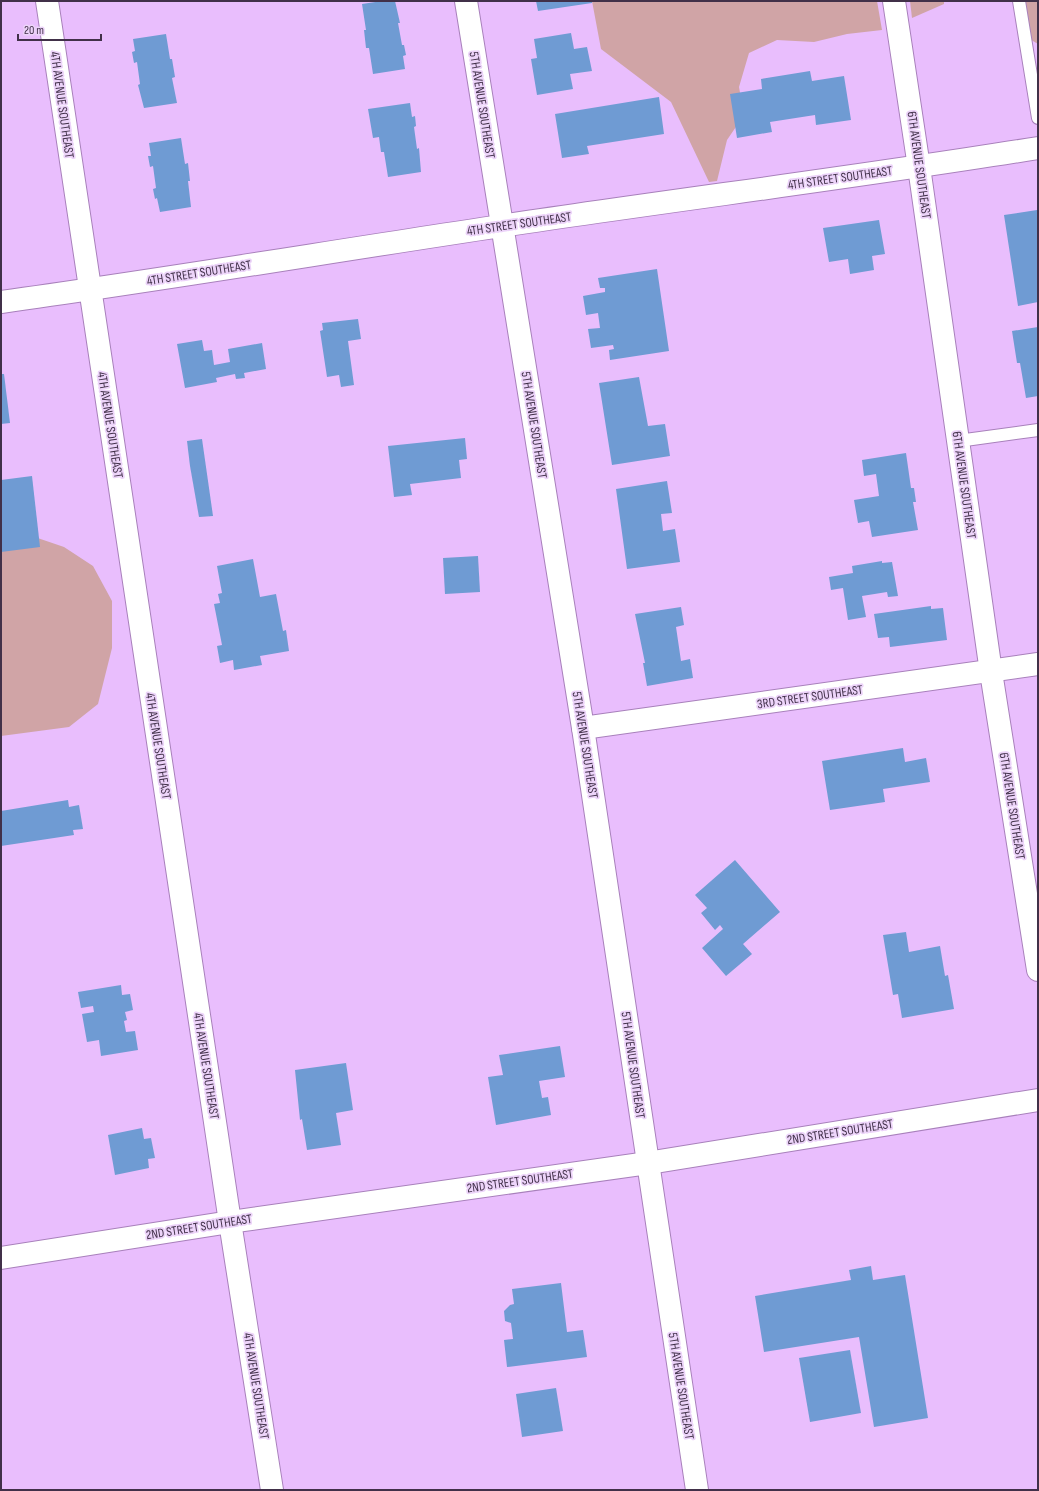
<svg xmlns="http://www.w3.org/2000/svg" width="1039" height="1491" viewBox="0 0 1039 1491" font-family="'Sofia Sans Condensed',sans-serif">
<style>
.green{fill:#d0a4a6}
.building{fill:#6f9bd3}
.lines{fill:none;stroke-linecap:round;stroke-linejoin:round}
.service-casing{stroke:#a880bb;stroke-width:14}
.minor-casing{stroke:#a880bb;stroke-width:24}
.service{stroke:#fff;stroke-width:12}
.minor{stroke:#fff;stroke-width:22}
.labels{text-anchor:middle;dominant-baseline:central;stroke-width:3.5;stroke-linejoin:round;paint-order:stroke}
.street-label{font-size:13px;fill:#413049;stroke:#ecd3f9}
</style>
<rect width="100%" height="100%" fill="#e9befd"/>
<g class="green">
<path d="M592,1H877L882,30L847,34L814,42L777,40L749,53L739,87L744,115L727,140L717,181L709,182L671,102L601,49Z"/>
<path d="M910,1H944V4L912,18Z"/>
<path d="M1018,1H1038V44L1028,38Z"/>
<path d="M1,521L20,532L64,547L93,566L112,601V648L98,704L69,727L1,736Z"/>
</g>
<g class="building">
<path d="M382,1H395L400,23H398L402,45H404L406,55L403,56L405,69L373,74L369,48H366L364,30H366L362,4Z"/>
<path d="M536,1H592V3L538,11Z"/>
<path d="M571,33L574,49L587,47L592,71L570,74L573,89L537,95L531,59L537,58L534,39Z"/>
<path d="M166,34L170,59H172L175,77L172,78L177,103L144,108L138,85L140,84L137,62L134,63L132,52L135,51L133,39Z"/>
<path d="M810,71L812,81L844,76L851,120L816,125L815,115L770,122L772,132L737,138L730,94L762,89L761,79Z"/>
<path d="M659,97L664,134L587,146L589,154L562,158L555,114Z"/>
<path d="M410,103L412,117L415,116L416,126L414,127L417,149L419,148L421,172L388,177L384,152H381L379,137L373,138L368,109Z"/>
<path d="M181,138L185,164L188,163L190,181H188L191,207L160,212L157,198L155,199L153,189L156,188L153,166L150,167L148,156H151L149,143Z"/>
<path d="M1037,210L1038,302L1018,306L1004,215Z"/>
<path d="M879,220L885,254L872,256L874,270L850,274L848,259L829,262L823,228Z"/>
<path d="M657,269L669,351L610,360L609,350L614,349L613,345L591,348L588,329L600,328L598,313L586,315L583,296L605,292V288H600L598,278Z"/>
<path d="M358,319L361,339L348,341L354,385L341,387L339,375L327,377L320,331L323,330L322,323Z"/>
<path d="M1038,327V396L1026,398L1020,363H1017L1012,331Z"/>
<path d="M202,340L204,351L212,350L214,365L230,362L228,349L262,343L266,369L244,373L245,378L236,379L235,374L216,378L217,382L185,388L177,344Z"/>
<path d="M1,374H4L10,423L1,424Z"/>
<path d="M639,377L648,426L665,424L670,456L612,465L599,383Z"/>
<path d="M465,438L467,459L459,460L461,478L410,484L412,495L394,497L388,446Z"/>
<path d="M202,439L213,516L199,517L190,466L187,441Z"/>
<path d="M906,453L911,488H914L916,502H913L918,530L872,537L869,521L858,523L854,500L879,496L876,474L864,476L862,460Z"/>
<path d="M32,476L40,547L1,552V480Z"/>
<path d="M667,481L672,513L661,514L663,531L675,529L680,562L627,569L616,489Z"/>
<path d="M478,556L480,592L445,594L443,558Z"/>
<path d="M253,559L260,597L276,594L283,631L286,630L289,651L260,656L262,665L234,670L233,660L220,663L217,646L222,645L214,604L220,603L218,594L222,593L217,566Z"/>
<path d="M882,561V563L892,562L898,596L888,597L887,592L862,596L866,617L848,620L843,588L831,590L829,577L853,573L852,566Z"/>
<path d="M931,606V609L943,608L947,640L890,647L889,637L878,638L874,614Z"/>
<path d="M681,607L684,625L676,627L681,661L690,659L693,678L647,686L643,663H645L635,614Z"/>
<path d="M903,748L905,762L926,758L930,782L883,789L885,802L830,810L822,761Z"/>
<path d="M68,800L69,807L79,805L83,829L73,830L74,835L1,846V811Z"/>
<path d="M735,860L780,912L743,944L752,954L726,976L702,948L723,929L720,925L715,930L701,913L707,908L695,895Z"/>
<path d="M906,932L909,952L940,946L945,976L948,975L954,1009L902,1018L898,994L893,995L883,935Z"/>
<path d="M121,985L122,995L130,994L133,1010L125,1012L127,1020L124,1021L126,1032L135,1031L138,1050L101,1056L99,1040L87,1042L82,1014L94,1012L93,1006L81,1008L78,992Z"/>
<path d="M560,1046L565,1077L539,1081L542,1098L548,1097L551,1115L496,1125L488,1077L503,1075L499,1055Z"/>
<path d="M346,1063L353,1110L336,1113L341,1145L307,1150L302,1119L300,1120L295,1070Z"/>
<path d="M142,1128L144,1139L151,1138L155,1158L148,1159L149,1168L115,1175L108,1135Z"/>
<path d="M871,1266L873,1280L905,1275L928,1418L874,1427L859,1337L764,1352L755,1296L851,1280L849,1270Z"/>
<path d="M561,1283L567,1332L583,1330L587,1357L507,1367L504,1340L513,1339L511,1323L505,1321L504,1311L510,1305L514,1304L512,1289Z"/>
<path d="M850,1350L861,1413L810,1422L799,1358Z"/>
<path d="M556,1388L563,1431L522,1437L516,1394Z"/>
</g>
<g class="lines">
<g class="service-casing">
<g id="service">
<path d="M1019,1L1038,118"/>
<path d="M958,441L1038,430"/>
</g>
</g>
<g class="minor-casing">
<g id="minor">
<path d="M47,1L230,1222L272,1490"/>
<path d="M466,1L583,728L697,1490"/>
<path d="M894,1L919,167L991,672L1038,970"/>
<path d="M1,302C168,279 334,251 501,226C680,199 859,177 1038,148"/>
<path d="M583,728L1038,664"/>
<path d="M1,1258L230,1222L648,1163L1038,1100"/>
</g>
</g>
<use href="#service" class="service"/>
<use href="#minor" class="minor"/>
</g>
<g class="labels">
<g class="street-label">
<text transform="translate(62 105) rotate(82)">4TH AVENUE SOUTHEAST</text>
<text transform="translate(482 105) rotate(81)">5TH AVENUE SOUTHEAST</text>
<text transform="translate(919 165) rotate(82)">6TH AVENUE SOUTHEAST</text>
<text transform="translate(840 178) rotate(-8)">4TH STREET SOUTHEAST</text>
<text transform="translate(519 224) rotate(-8)">4TH STREET SOUTHEAST</text>
<text transform="translate(199 273) rotate(-9)">4TH STREET SOUTHEAST</text>
<text transform="translate(110 425) rotate(81)">4TH AVENUE SOUTHEAST</text>
<text transform="translate(534 425) rotate(81)">5TH AVENUE SOUTHEAST</text>
<text transform="translate(964 485) rotate(82)">6TH AVENUE SOUTHEAST</text>
<text transform="translate(810 697) rotate(-8)">3RD STREET SOUTHEAST</text>
<text transform="translate(585 745) rotate(81)">5TH AVENUE SOUTHEAST</text>
<text transform="translate(158 746) rotate(81)">4TH AVENUE SOUTHEAST</text>
<text transform="translate(1012 806) rotate(81)">6TH AVENUE SOUTHEAST</text>
<text transform="translate(633 1065) rotate(82)">5TH AVENUE SOUTHEAST</text>
<text transform="translate(206 1066) rotate(81)">4TH AVENUE SOUTHEAST</text>
<text transform="translate(840 1132) rotate(-9)">2ND STREET SOUTHEAST</text>
<text transform="translate(520 1181) rotate(-8)">2ND STREET SOUTHEAST</text>
<text transform="translate(199 1227) rotate(-9)">2ND STREET SOUTHEAST</text>
<text transform="translate(256 1386) rotate(81)">4TH AVENUE SOUTHEAST</text>
<text transform="translate(681 1386) rotate(81)">5TH AVENUE SOUTHEAST</text>
</g>
</g>
<rect width="1039" height="1491" fill="none" stroke="#413049" stroke-width="4"/>
<path d="M18 34v6h83v-6" fill="none" stroke="#413049" stroke-width="2"/>
<text x="24" y="34" font-size="12" fill="#413049" stroke="#ecd3f9" stroke-width="3" paint-order="stroke">20 m</text>
</svg>
